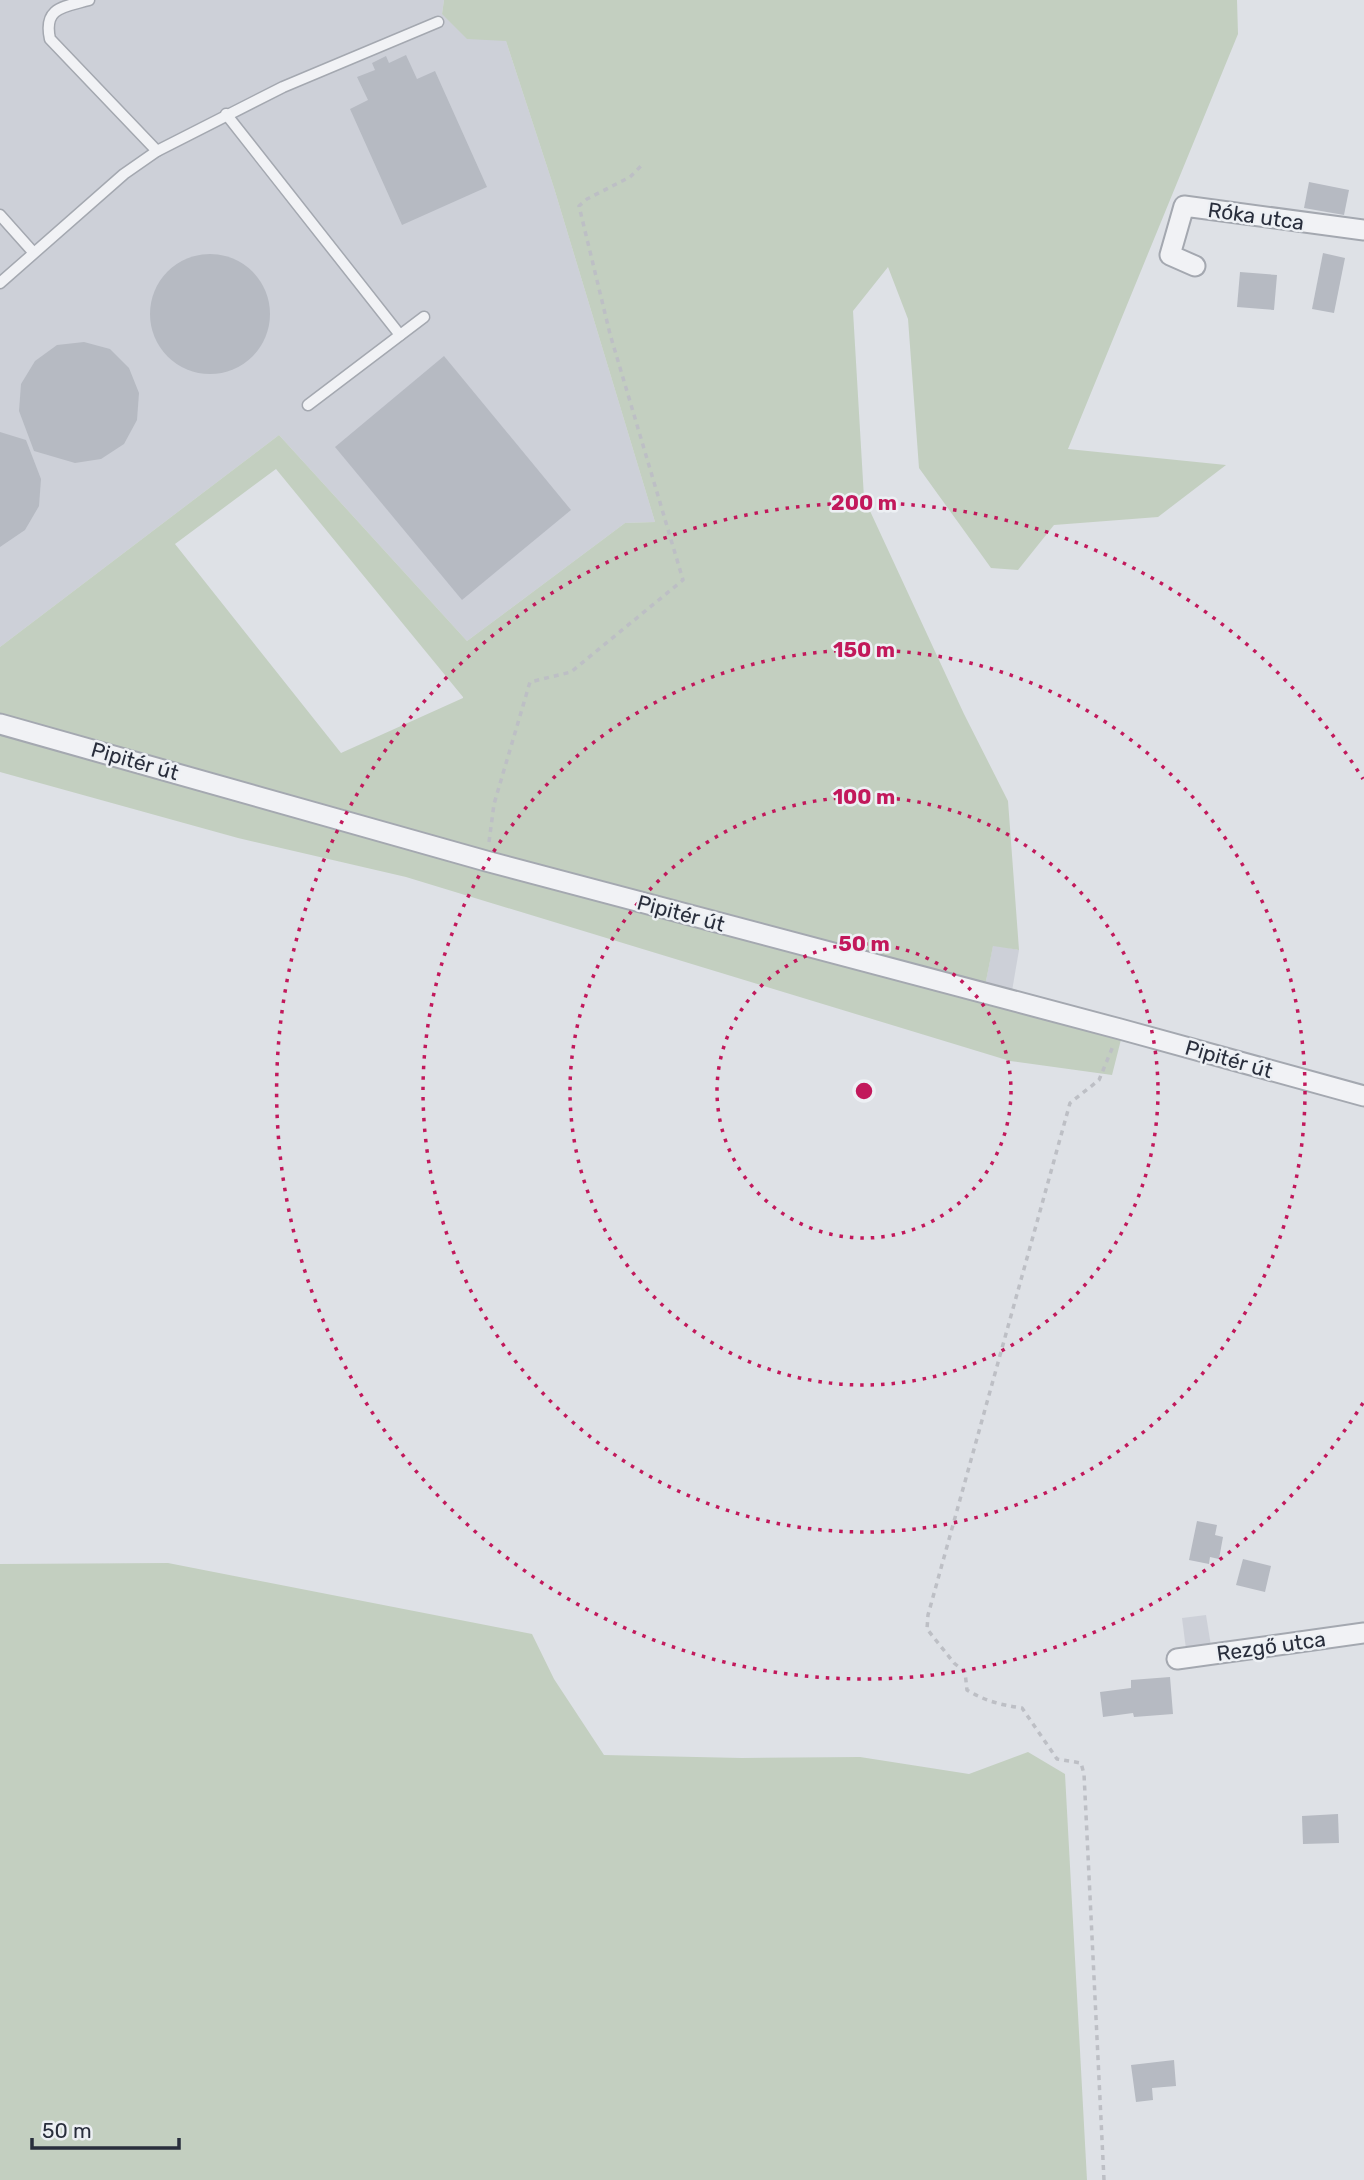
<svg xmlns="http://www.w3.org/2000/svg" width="1364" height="2180" viewBox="0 0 1364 2180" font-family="Rubik,sans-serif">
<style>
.built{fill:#cdd0d8}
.green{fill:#c3cfc0;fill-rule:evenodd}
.building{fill:#b6bac2}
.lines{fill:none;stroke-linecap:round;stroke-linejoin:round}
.service-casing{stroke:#a4a8b0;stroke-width:13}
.minor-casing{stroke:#a4a8b0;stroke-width:23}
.path{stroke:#bdbfc5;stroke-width:3.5;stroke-dasharray:5 5;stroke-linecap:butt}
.service{stroke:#f1f2f5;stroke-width:10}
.minor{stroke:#f1f2f5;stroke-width:19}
.ring{fill:none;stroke:#c2185b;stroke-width:3.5;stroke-dasharray:3.5 7}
.labels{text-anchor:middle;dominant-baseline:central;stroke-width:5;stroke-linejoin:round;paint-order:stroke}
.street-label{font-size:21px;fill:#292e3c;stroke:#edf0f4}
.centre{fill:#c2185b;stroke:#edf0f4;stroke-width:3.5}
.ring-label{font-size:21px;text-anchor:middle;font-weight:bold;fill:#c2185b;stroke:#edf0f4;stroke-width:5;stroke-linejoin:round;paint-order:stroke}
</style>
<rect width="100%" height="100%" fill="#dee1e6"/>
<g class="built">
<path d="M0,0H444L442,14L506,41L554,188L655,522L625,523L467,641L279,435L0,647Z"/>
<path d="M993,945L1019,950L1012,991L985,986Z"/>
<path d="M1206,1615L1211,1646L1186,1649L1182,1618Z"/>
</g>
<g class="green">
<path d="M444,0H1237L1238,34L1068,449L1226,465L1158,517L1054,525L1018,570L991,568L919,468L908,319L888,267L853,311L864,498L964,714L1008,801L1019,950L993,946L985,986L1126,1020L1112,1075L1010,1061L406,877L238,838L0,772V647L279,435L467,641L625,523L655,522L554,188L506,41L467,39L442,14ZM276,469L463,697V698L341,753L175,544Z"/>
<path d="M168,1563L532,1634L554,1679L604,1755L742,1758L860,1757L969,1774L1028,1752L1065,1774L1087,2180H0V1564Z"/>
</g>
<g class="building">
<path d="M406,55L417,79L435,71L487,187L402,225L350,109L368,100L357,77L375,70L372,63L386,56L389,63Z"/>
<path d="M1309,182L1349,190L1344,215L1304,208Z"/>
<path d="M1323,253L1345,258L1334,313L1312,309Z"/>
<circle cx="210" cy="314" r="60"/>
<path d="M1240,272L1277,275L1274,310L1237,307Z"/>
<path d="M84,342L110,349L129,368L139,393L137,420L124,444L101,459L75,463L34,451L19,411L21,384L35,361L57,345Z"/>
<path d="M444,356L571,510L462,600L335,447Z"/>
<path d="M0,432L26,440L41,479L39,506L25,530L0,547Z"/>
<path d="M1197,1521L1217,1525L1215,1535L1223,1537L1219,1559L1210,1557L1209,1564L1189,1560Z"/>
<path d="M1243,1559L1271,1566L1265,1592L1236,1585Z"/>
<path d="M1170,1677L1173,1714L1134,1717L1133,1713L1103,1717L1100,1692L1131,1688V1680Z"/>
<path d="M1338,1814L1339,1843L1303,1844L1302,1816Z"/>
<path d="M1174,2060L1176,2086L1152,2088L1153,2100L1136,2102L1131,2065Z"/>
</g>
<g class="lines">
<g class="service-casing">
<g id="service">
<path d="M89,0C64,7 43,7 50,39L157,151"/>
<path d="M226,114L400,335"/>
<path d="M0,215L33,252"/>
<path d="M0,283L124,174L157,151L283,87L438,22"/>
<path d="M308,405L424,317"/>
</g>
</g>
<g class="minor-casing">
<g id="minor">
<path d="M1195,266L1170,255L1184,206L1364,230"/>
<path d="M0,724L486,861L1120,1029L1364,1096"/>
<path d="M1177,1659L1364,1633"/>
</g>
</g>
<g class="path">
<path d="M489,842L494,804L530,682L571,672L683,580L610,334L579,206L587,199L630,177L644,163"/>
<path d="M1104,2180L1084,1774L1081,1763L1057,1759L1022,1708C1001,1705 985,1701 967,1690L965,1672L954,1663L927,1629L928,1615L1070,1103L1099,1080L1113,1046"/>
</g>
<use href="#service" class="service"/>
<use href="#minor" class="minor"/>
</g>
<g class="ring">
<circle cx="864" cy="1091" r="147"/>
<circle cx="864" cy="1091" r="294"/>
<circle cx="864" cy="1091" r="441"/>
<path d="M1363 1403A588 588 0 1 1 1363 779"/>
</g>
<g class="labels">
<g class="street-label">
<text transform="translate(1256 216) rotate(8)">Róka utca</text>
<text transform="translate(135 761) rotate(16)">Pipitér út</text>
<text transform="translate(681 913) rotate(15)">Pipitér út</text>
<text transform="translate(1229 1059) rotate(16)">Pipitér út</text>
<text transform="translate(1271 1646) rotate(-8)">Rezgő utca</text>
</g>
</g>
<circle cx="864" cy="1091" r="10" class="centre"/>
<g class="ring-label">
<text x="864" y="510">200 m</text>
<text x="864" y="657">150 m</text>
<text x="864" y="804">100 m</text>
<text x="864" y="951">50 m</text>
</g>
<path d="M32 2138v10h147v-10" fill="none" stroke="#292e3c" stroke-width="3.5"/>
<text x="42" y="2138" font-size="21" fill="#292e3c" stroke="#edf0f4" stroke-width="5" paint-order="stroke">50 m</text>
</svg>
